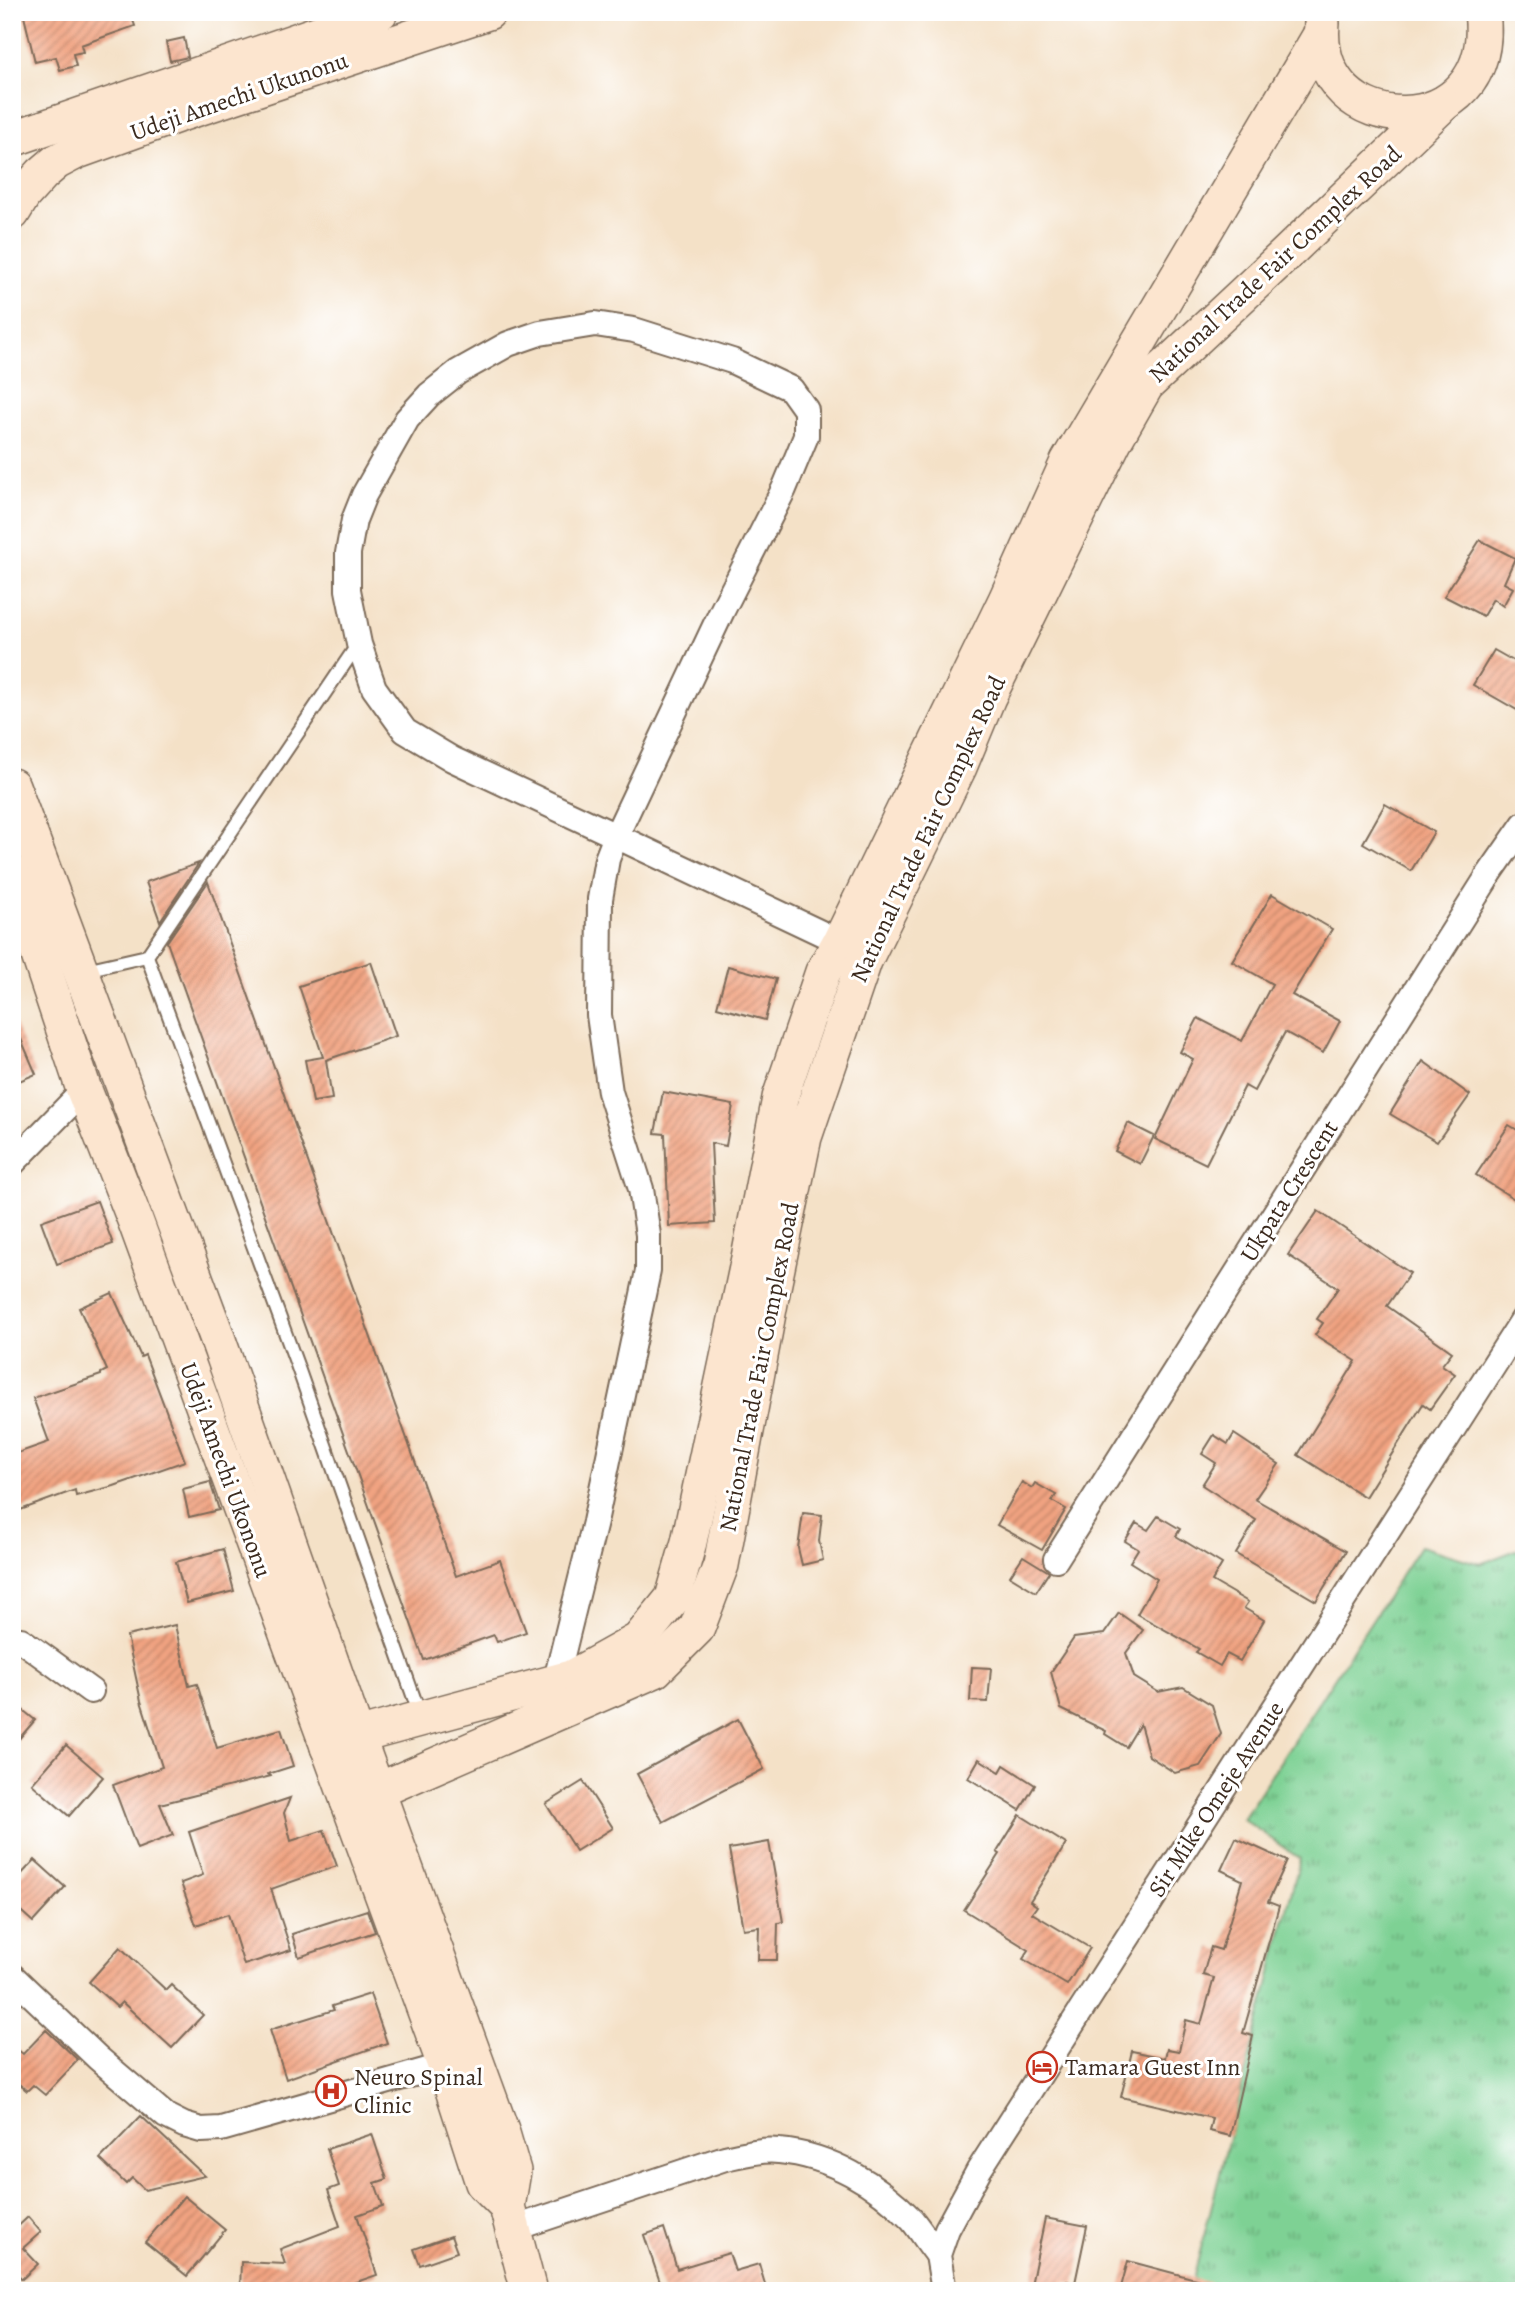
<svg xmlns="http://www.w3.org/2000/svg" width="1536" height="2303" viewBox="0 0 1536 2303" font-family="Alegreya,serif">
<style>
.grass{fill:url(#grass-tufts);stroke:#5c7e59;stroke-width:2}
.building{fill:url(#building-hatch)}
.lines{fill:none;stroke-linecap:round;stroke-linejoin:round}
.service-casing{stroke:#7c6a59;stroke-width:16}
.minor-casing{stroke:#7c6a59;stroke-width:28}
.secondary-casing{stroke:#7c6a59;stroke-width:38}
.service{stroke:#fff;stroke-width:12}
.minor{stroke:#fff;stroke-width:24}
.secondary{stroke:#fce5cf;stroke-width:35}
.labels{text-anchor:middle;dominant-baseline:central;stroke-width:6;stroke-linejoin:round;paint-order:stroke}
.street-label{font-size:24px;fill:#3b2a1e;stroke:#fff}
.poi-label{font-size:24px;fill:#3b2a1e;stroke:#fff;text-anchor:start}
</style>
<defs>
<pattern id="grass-tufts" width="24" height="20" patternUnits="userSpaceOnUse" patternTransform="scale(1.75)"><rect width="24" height="20" fill="#7ed194"/><path d="M3 7l-1-3M5 7V3M7 7l1-3M15 17l-1-3M17 17v-4M19 17l1-3" fill="none" stroke="#68aa78"/></pattern>
<pattern id="building-hatch" width="6" height="6" patternUnits="userSpaceOnUse" patternTransform="scale(1.75)"><rect width="6" height="6" fill="#f1a381"/><path d="M-1 1l2-2M0 6l6-6M5 7l2-2" fill="none" stroke="#c48569"/></pattern>
</defs>
<rect width="100%" height="100%" fill="#fff"/>
<filter id="ink" filterUnits="userSpaceOnUse"><feTurbulence type="fractalNoise" baseFrequency=".0143" numOctaves="2"/><feDisplacementMap in="SourceGraphic" scale="14" xChannelSelector="R" yChannelSelector="G"/><feConvolveMatrix kernelMatrix="1 2 1 2 8 2 1 2 1" color-interpolation-filters="sRGB"/></filter>
<filter id="wash" filterUnits="userSpaceOnUse"><feTurbulence type="fractalNoise" baseFrequency=".00686" numOctaves="4" result="noise"/><feDisplacementMap in="SourceGraphic" scale="28" xChannelSelector="R" yChannelSelector="G"/><feGaussianBlur stdDeviation="1.57" result="paint"/><feColorMatrix in="noise" values="0 0 0 0 0 0 0 0 0 0 0 0 0 0 0 0 0 1.4 0 .05"/><feComposite in="paint" operator="in"/></filter>
<g filter="url(#wash)">
<rect width="100%" height="100%" fill="#f4e1c7"/>
<path class="grass" d="M1420,1546L1480,1564L1524,1547V2291H1190L1300,1859L1243,1819Z"/>
<g id="blocks">
<g class="building">
<path d="M23,12H130L135,26L81,45L83,52L73,54L76,66L60,70L56,57L35,62Z"/>
<path d="M184,38L188,57L170,61L166,42Z"/>
<path d="M1480,540L1515,558L1504,583L1513,588L1503,606L1493,599L1483,616L1444,596Z"/>
<path d="M1494,650L1524,667V714L1473,685Z"/>
<path d="M1385,804L1434,832L1411,871L1363,843Z"/>
<path d="M199,863L160,921L146,882Z"/>
<path d="M208,882L456,1576L500,1560L526,1632L497,1642L494,1635L424,1660L167,942Z"/>
<path d="M1272,894L1332,929L1292,995L1340,1021L1323,1053L1285,1032L1254,1091L1245,1086L1206,1164L1155,1139L1193,1059L1180,1052L1198,1018L1242,1041L1272,984L1232,961Z"/>
<path d="M371,962L396,1036L326,1060L332,1099L313,1102L305,1060L323,1057L299,986Z"/>
<path d="M728,966L776,979L765,1020L717,1007Z"/>
<path d="M12,1018L36,1074L12,1084Z"/>
<path d="M1423,1061L1470,1095L1437,1142L1390,1114Z"/>
<path d="M663,1092L733,1105L726,1146L711,1143L715,1223L669,1226L665,1134L655,1133Z"/>
<path d="M1128,1123L1154,1136L1140,1164L1115,1151Z"/>
<path d="M1509,1125L1524,1134V1205L1476,1175Z"/>
<path d="M97,1201L113,1244L57,1264L41,1221Z"/>
<path d="M1318,1211L1410,1273L1387,1306L1452,1352L1442,1365L1455,1374L1430,1409L1423,1404L1365,1497L1298,1455L1356,1361L1315,1335L1323,1323L1317,1319L1338,1288L1288,1255Z"/>
<path d="M112,1293L141,1357L145,1355L185,1461L114,1486L76,1496L75,1490L12,1513V1455L49,1442L33,1398L101,1375V1373L107,1370L79,1308Z"/>
<path d="M1234,1434L1279,1464L1255,1499L1346,1551L1316,1601L1236,1554L1256,1520L1202,1485L1216,1463L1202,1454L1214,1435L1228,1444Z"/>
<path d="M210,1482L219,1510L189,1517L183,1489Z"/>
<path d="M1022,1482L1032,1488L1035,1483L1056,1495L1052,1501L1066,1509L1042,1550L997,1525Z"/>
<path d="M803,1513L822,1515L819,1541L823,1560L802,1565L798,1548Z"/>
<path d="M1158,1516L1180,1529L1176,1536L1222,1564L1212,1581L1248,1602L1244,1608L1264,1620L1240,1661L1227,1654L1220,1666L1196,1652L1199,1649L1137,1614L1157,1579L1130,1562L1138,1549L1125,1541L1136,1523L1148,1530Z"/>
<path d="M223,1549L234,1591L187,1603L176,1562Z"/>
<path d="M1023,1556L1049,1572L1036,1592L1010,1576Z"/>
<path d="M1119,1613L1143,1630L1126,1653L1134,1677L1158,1692L1183,1687L1212,1705L1221,1734L1200,1766L1175,1773L1149,1756L1140,1724L1126,1747L1105,1734L1106,1731L1061,1709L1051,1672L1074,1638L1104,1634Z"/>
<path d="M175,1625L189,1686L197,1684L217,1748L281,1729L293,1766L268,1774L271,1776L160,1804L173,1835L137,1849L113,1785L162,1767L141,1701L127,1636Z"/>
<path d="M972,1667L991,1668L988,1702L970,1701Z"/>
<path d="M12,1701L35,1720L12,1747Z"/>
<path d="M738,1719L764,1769L663,1822L637,1774Z"/>
<path d="M66,1745L103,1777L69,1816L32,1784Z"/>
<path d="M979,1759L1000,1772L1004,1765L1035,1785L1020,1810L968,1778Z"/>
<path d="M583,1781L613,1828L576,1851L546,1804Z"/>
<path d="M290,1798L284,1813L291,1841L324,1830L337,1866L271,1889L291,1950L244,1965L228,1914L196,1925L181,1883L203,1875L189,1832Z"/>
<path d="M1020,1815L1066,1844L1030,1901L1037,1906L1032,1913L1090,1948L1067,1985L1023,1959L1029,1950L964,1910L1000,1854L997,1852Z"/>
<path d="M1236,1838L1287,1861L1268,1902L1279,1906L1243,2033L1253,2036L1230,2136L1209,2131L1212,2118L1121,2097L1132,2051L1165,2058L1167,2049L1179,2051L1186,2020L1201,2024L1214,1978L1203,1975L1211,1947L1221,1950L1242,1880L1221,1870Z"/>
<path d="M769,1842L783,1922L778,1923L777,1960H758L759,1927L743,1929L729,1849Z"/>
<path d="M35,1860L65,1887L33,1922L12,1903V1884Z"/>
<path d="M367,1910L375,1932L299,1957L292,1934Z"/>
<path d="M120,1947L166,1990L171,1985L203,2015L172,2048L122,2002L117,2007L89,1982Z"/>
<path d="M370,1994L387,2043L286,2079L270,2030L334,2010L332,2006Z"/>
<path d="M46,2030L78,2060L45,2095L33,2085L27,2091L12,2078V2045L23,2054Z"/>
<path d="M141,2116L205,2176L145,2190L132,2178L126,2184L100,2159Z"/>
<path d="M372,2134L387,2179L375,2183L383,2206L357,2215L377,2275L342,2287L343,2291H240L241,2262L285,2264L280,2249L340,2226L328,2190L339,2186L327,2149Z"/>
<path d="M184,2196L225,2230L187,2276L145,2242Z"/>
<path d="M28,2217L41,2232L23,2248L38,2264L22,2279L12,2268V2232Z"/>
<path d="M1045,2218L1087,2226L1075,2283L1065,2281L1063,2291L1031,2285Z"/>
<path d="M664,2228L677,2269L729,2253L735,2271L759,2264L767,2291H663L644,2235Z"/>
<path d="M451,2236L457,2252L420,2265L414,2249Z"/>
<path d="M1128,2261L1218,2285L1217,2291H1120Z"/>
</g>
</g>
</g>
<g filter="url(#ink)">
<use href="#blocks" fill-opacity="0" stroke="#7c6a59" stroke-width="2"/>
<g class="lines">
<g class="service-casing">
<g id="service">
<path d="M358,644L147,956L297,1365L421,1718"/>
<path d="M81,971L147,956"/>
</g>
</g>
<g class="minor-casing">
<g id="minor">
<path d="M595,324L634,330L732,361L791,389L806,410V436L784,489L722,611L616,836L452,759L405,731L374,688L359,644L348,590V553L354,520L364,495L407,419L429,395L458,372L508,344L540,333Z"/>
<path d="M12,1164L84,1090"/>
<path d="M1056,1559L1490,873L1524,824"/>
<path d="M12,1640H21L91,1691"/>
<path d="M555,1684L595,1522L648,1271V1235L641,1189L610,1092L599,1015L600,899L607,859L616,836L840,942"/>
<path d="M12,1976L98,2058L166,2116L184,2125L201,2130L221,2129L445,2065"/>
<path d="M512,2229L725,2158C743,2154 762,2149 779,2151C829,2155 878,2184 912,2220C921,2231 929,2244 938,2255"/>
<path d="M944,2291L938,2255L947,2229L979,2170L1524,1318"/>
</g>
</g>
<g class="secondary-casing">
<g id="secondary">
<path d="M1322,23C1311,144 1500,147 1482,12"/>
<path d="M12,139L380,12"/>
<path d="M12,213L23,195L42,174L56,162L77,151L177,115L488,12"/>
<path d="M12,786L217,1337L357,1736L501,2130L513,2171L507,2207L529,2291"/>
<path d="M12,874L84,1090L135,1220L445,2065L483,2183L507,2207"/>
<path d="M328,1747L357,1736L571,1678L639,1640L673,1598L689,1542L749,1258L780,1098L823,972L840,942L1006,600L1068,462L1320,36"/>
<path d="M348,1801L377,1791L655,1670L697,1628L721,1565L772,1292L804,1137L864,961L959,767L988,697L1114,441L1146,385L1284,256L1443,104"/>
</g>
</g>
<use href="#service" class="service"/>
<use href="#minor" class="minor"/>
<use href="#secondary" class="secondary"/>
</g>
</g>
<defs>
<g id="hotel-ring" transform="scale(1.575)"><circle r="9.5" fill="#fff" stroke="#c8321e" stroke-width="1.5"/><path d="M-6-4.5h1.5V1H6V5H4.5V3h-9V5H-6ZM-4 0a1.8 1.8 0 1 1 3.6 0ZM.5 0V-2.5h3Q6-2.5 6 0Z" fill="#c8321e"/></g>
<g id="hospital-ring" transform="scale(1.575)"><circle r="9.5" fill="#fff" stroke="#c8321e" stroke-width="1.5"/><path d="M-5-5h3v3.5h4V-5h3V5h-3V1.5h-4V5h-3Z" fill="#c8321e"/></g>
</defs>
<g fill-rule="evenodd">
<use href="#hotel-ring" x="1042" y="2067"/>
<use href="#hospital-ring" x="331" y="2091"/>
</g>
<g class="labels">
<g class="street-label">
<text transform="translate(239 96) rotate(-19)">Udeji Amechi Ukunonu</text>
<text transform="translate(1275 264) rotate(-43)">National Trade Fair Complex Road</text>
<text transform="translate(928 829) rotate(-65)">National Trade Fair Complex Road</text>
<text transform="translate(1289 1191) rotate(-58)">Ukpata Crescent</text>
<text transform="translate(759 1367) rotate(-79)">National Trade Fair Complex Road</text>
<text transform="translate(226 1470) rotate(70)">Udeji Amechi Ukononu</text>
<text transform="translate(1216 1799) rotate(-57)">Sir Mike Omeje Avenue</text>
</g>
<g class="poi-label">
<text x="1065" y="2067">Tamara Guest Inn</text>
<text x="354" y="2077">Neuro Spinal<tspan x="354" dy="28">Clinic</tspan></text>
</g>
</g>
<rect width="1536" height="2303" fill="none" stroke="#fff" stroke-width="42"/>
</svg>
